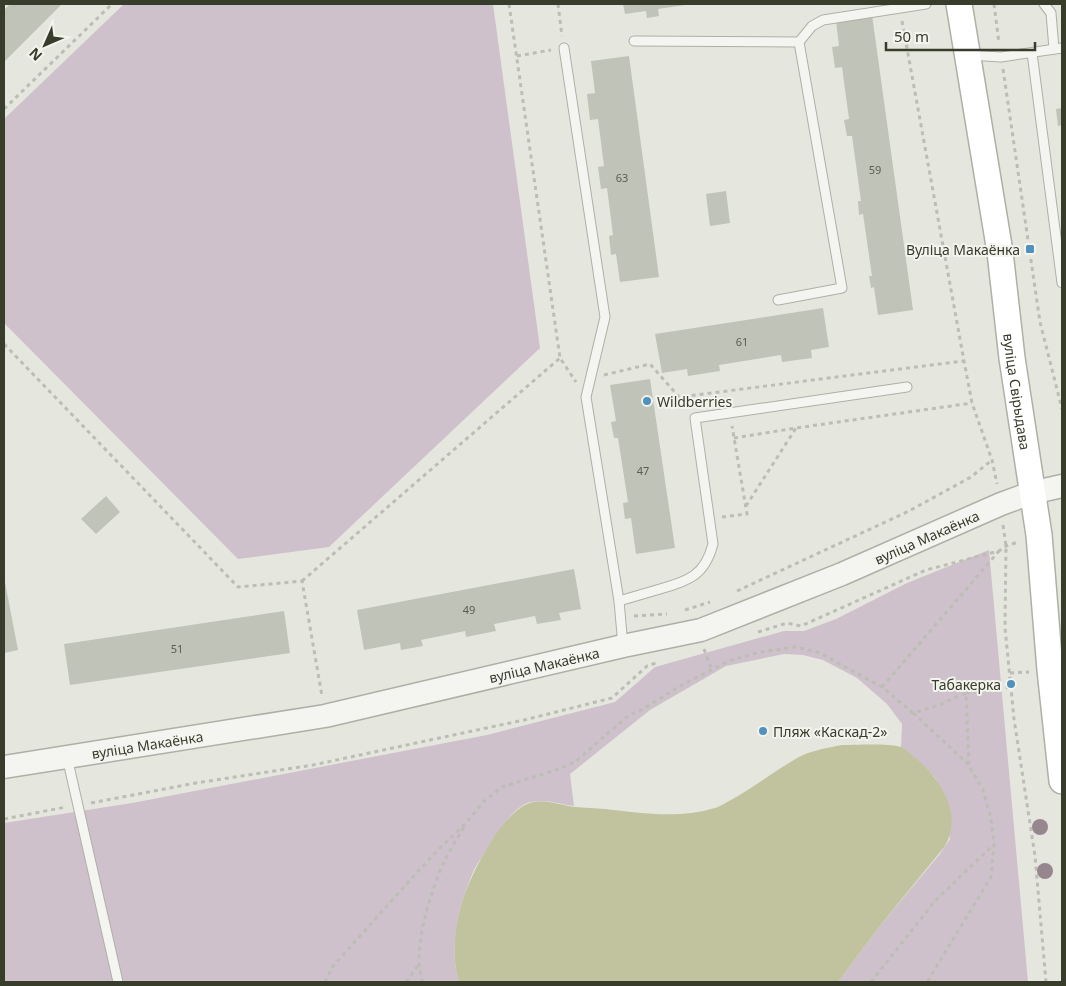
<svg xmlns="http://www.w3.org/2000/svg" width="1066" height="986" viewBox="0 0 1066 986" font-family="'Noto Sans',sans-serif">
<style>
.green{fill:#cfc1cb}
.water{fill:#c0c39e}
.building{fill:#c0c3b7}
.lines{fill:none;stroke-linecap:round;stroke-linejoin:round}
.service-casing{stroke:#aeb0a5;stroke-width:11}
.tertiary-casing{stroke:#aeb0a5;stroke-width:25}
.secondary-casing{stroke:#aeb0a5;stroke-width:28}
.path{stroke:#bcbeb5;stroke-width:3;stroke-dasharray:4 4;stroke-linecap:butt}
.service{stroke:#f4f5f1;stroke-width:9}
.tertiary{stroke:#f4f5f1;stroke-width:22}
.secondary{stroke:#fff;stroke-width:25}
.tree{fill:#96878e}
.poi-dot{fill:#5191be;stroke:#f3f4ee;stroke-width:2}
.labels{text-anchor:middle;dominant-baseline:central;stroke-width:4;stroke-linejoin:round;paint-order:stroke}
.number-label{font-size:11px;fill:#5a5e4d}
.poi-label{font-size:14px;fill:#383c2a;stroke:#f3f4ee;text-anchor:end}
.street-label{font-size:14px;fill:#383c2a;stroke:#f3f4ee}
</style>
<rect width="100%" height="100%" fill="#e5e7df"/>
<g class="green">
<path d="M124,4H493L540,348L329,547L238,559L4,323V119Z"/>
<path d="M989,550L1028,982H838L879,927L939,855L950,839L936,779L926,768L901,747L902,724L887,704L857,678L823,660L803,655L784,654L726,666L650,710L570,774L574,806C559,804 540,797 525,804C510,812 502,827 493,841C486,851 479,860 474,870C459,903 448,947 459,982H4V823L132,803L487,735L615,702L655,667L784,631H804L836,619L907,583Z"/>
</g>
<path class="water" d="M842,745C857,745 888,743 901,747C905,748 909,753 913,756C939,776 964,814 945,846L879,927L838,982H459C449,950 457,908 471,879C481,857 504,814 527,804C542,797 559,805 575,807C585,808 595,808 605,809C641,813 679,819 715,808C720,807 726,802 731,800C754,787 776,770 799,757C813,750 827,748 842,745Z"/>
<g class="building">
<path d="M10,4H62L4,62V10Z"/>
<path d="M623,4H685V5L658,9L659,16L647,18L646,11L625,14Z"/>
<path d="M872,15L913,310L878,315L874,287L871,288L869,276H872L863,214L859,215L858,201H861L852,136H847L844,120L849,119L842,67L835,68L832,47L839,46L836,21Z"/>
<path d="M629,56L659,277L620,282L616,254L611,255L609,236L613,235L607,188L601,189L598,167L604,166L598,119L590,120L587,94L595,93L591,61Z"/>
<path d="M1062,108V125L1058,126L1056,109Z"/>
<path d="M726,191L730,223L710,226L706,194Z"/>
<path d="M823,308L829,347L811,350L812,358L782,362L781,355L719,365L720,371L688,376L687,369L662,373L655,334Z"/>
<path d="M650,379L675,548L636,554L631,518L625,519L623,503L628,502L618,438H614L611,422L616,421L610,385Z"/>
<path d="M106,496L120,512L96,534L81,519Z"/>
<path d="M574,569L581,609L559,613L561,620L537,624L535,616L494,624L496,631L466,637L465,631L421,640L423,646L401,650L400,643L364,650L357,610Z"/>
<path d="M4,577L18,650L4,653Z"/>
<path d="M284,611L290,653L70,685L64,644Z"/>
</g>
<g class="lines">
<g class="service-casing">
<g id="service">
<path d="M1044,4L1051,13L1054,49"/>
<path d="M634,41L799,42L812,26L823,20L926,4"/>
<path d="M564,48L605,317L586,397L619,601L623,646"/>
<path d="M1032,53L1062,283"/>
<path d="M968,55L1001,57L1062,48"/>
<path d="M778,300L842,288L799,42"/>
<path d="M619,601C633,597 646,593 660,589C689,581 705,575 713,544L695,418L907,387"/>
<path d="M67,757L118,982"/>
</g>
</g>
<g class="tertiary-casing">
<g id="tertiary">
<path id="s1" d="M4,767L325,716L623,646L701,630L842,574L1001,504L1031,493L1062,486"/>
</g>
</g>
<g class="secondary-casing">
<g id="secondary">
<path id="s2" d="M959,4L1000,252L1012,358L1039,535L1050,670L1062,781"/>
</g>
</g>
<g class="path">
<path d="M509,4L560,358L576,382"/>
<path d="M558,4L562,36"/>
<path d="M994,4L999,43"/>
<path d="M902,21L964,361L972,403L992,460L997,484"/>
<path d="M517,56L551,50"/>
<path d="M1003,69L1040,322L1062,409"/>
<path d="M4,109L112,4"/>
<path d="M4,344L238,587L302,581L322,696"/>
<path d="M604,375L650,364L679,397L964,361"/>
<path d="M734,438L796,428L972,403"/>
<path d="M746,506L796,428"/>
<path d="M722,517L747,514L732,426"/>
<path d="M1003,525L1006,546L1005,628L1014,719L1035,856L1046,982"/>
<path d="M302,581L560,358"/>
<path d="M737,591L909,511L971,477L992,460"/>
<path d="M685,610L710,602"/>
<path d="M634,616L667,614"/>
<path d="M758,632L787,623L801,626L926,570L999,551L1006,546L1018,542"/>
<path d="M704,649L712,670"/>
<path d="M1010,673L1029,672"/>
<path d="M882,687L999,551"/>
<path d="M966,693L1011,687"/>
<path d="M913,713L969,765"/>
<path d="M91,803L196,783L313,765L524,720L612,698L647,666L659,662"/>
<path d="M4,819L66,807"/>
<path d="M325,982L333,966L403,888L435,853L467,822L483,802L502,787L559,769L575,762L629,715L638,712L680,686L729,661L760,652L796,647L818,652L882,687L913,713L936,706L966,693L969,766L983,790L991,818L994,844L991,877L927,982"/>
<path d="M406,982L419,964"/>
<path d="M423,982C411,952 430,893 443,864C449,851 457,839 464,827"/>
<path d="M871,982L935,901L993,845"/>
</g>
<use href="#service" class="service"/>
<use href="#tertiary" class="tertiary"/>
<use href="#secondary" class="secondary"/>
</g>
<g class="tree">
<circle cx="1040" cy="827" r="8"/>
<circle cx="1045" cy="871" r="8"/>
</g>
<g class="poi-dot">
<rect x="1025" y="244" width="10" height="10" rx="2.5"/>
<circle cx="647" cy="401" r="5"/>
<circle cx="1011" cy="684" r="5"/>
<circle cx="763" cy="731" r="5"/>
</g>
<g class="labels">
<g class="number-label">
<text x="875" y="169">59</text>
<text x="622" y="177">63</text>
<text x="742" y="341">61</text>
<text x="643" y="470">47</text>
<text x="469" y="609">49</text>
<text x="177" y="648">51</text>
</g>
<g class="poi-label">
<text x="1020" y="249">Вуліца Макаёнка</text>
<text x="657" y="401" text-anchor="start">Wildberries</text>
<text x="1001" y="684">Табакерка</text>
<text x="773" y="731" text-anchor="start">Пляж «Каскад-2»</text>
</g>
<g class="street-label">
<text stroke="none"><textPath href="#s2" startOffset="392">вуліца Свірыдава</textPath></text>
<text stroke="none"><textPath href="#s1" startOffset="955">вуліца Макаёнка</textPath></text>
<text stroke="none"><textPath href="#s1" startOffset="550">вуліца Макаёнка</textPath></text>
<text stroke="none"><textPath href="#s1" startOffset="145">вуліца Макаёнка</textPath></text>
</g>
</g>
<rect width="1066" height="986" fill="none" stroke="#383c2a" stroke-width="10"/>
<g transform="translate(45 45) rotate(225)" stroke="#f3f4ee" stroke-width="4" paint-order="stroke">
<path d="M0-4L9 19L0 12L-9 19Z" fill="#383c2a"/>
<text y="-8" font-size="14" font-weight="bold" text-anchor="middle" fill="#383c2a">N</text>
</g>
<path d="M886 42v8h149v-8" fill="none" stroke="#383c2a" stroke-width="2.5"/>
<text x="894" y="42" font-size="15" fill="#383c2a" stroke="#f3f4ee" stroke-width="4" paint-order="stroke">50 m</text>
</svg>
